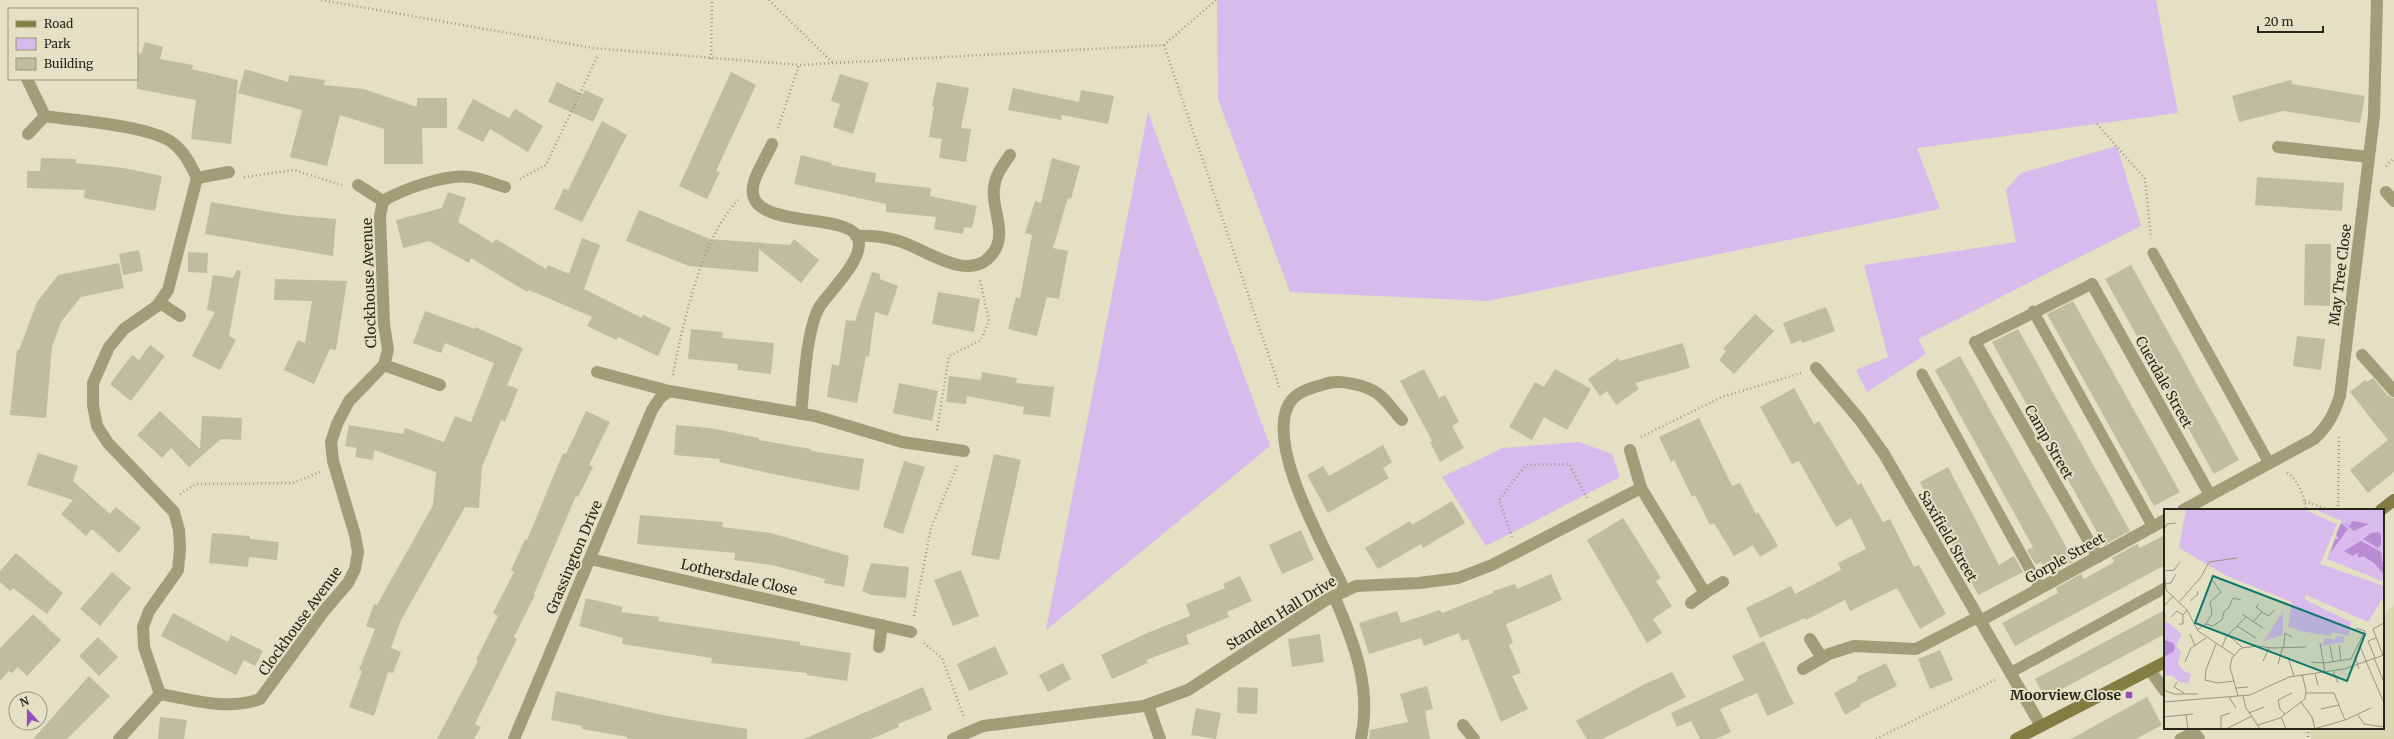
<svg xmlns="http://www.w3.org/2000/svg" width="2394" height="739" viewBox="0 0 2394 739" font-family="Merriweather,serif">
<style>
.built{fill:#d9d6b2}
.green{fill:#d8baec}
.building{fill:#bfbda0}
.lines{fill:none;stroke-linecap:round;stroke-linejoin:round}
.path{stroke:#9d9b85;stroke-width:2.5;stroke-dasharray:1 3;stroke-linecap:butt}
.lane{stroke:#a09d79;stroke-width:11}
.street{stroke:#a09d79;stroke-width:12}
.secondary{stroke:#837d44;stroke-width:12}
.poi-dot{fill:#964cbe;stroke:#e3e0c3;stroke-width:1.5}
.labels{text-anchor:middle;dominant-baseline:central;stroke-width:4;stroke-linejoin:round;paint-order:stroke}
.street-label{font-size:14px;fill:#27261b;stroke:#e3e0c3}
.poi-label{font-size:14px;font-weight:bold;fill:#27261b;stroke:#e3e0c3;text-anchor:end}
.inset-road{fill:none;stroke:#989680;stroke-width:1}
.view{fill:#0f766e;fill-opacity:0.15;stroke:#0f766e;stroke-width:2}
.inset-edge{fill:none;stroke:#27261b;stroke-width:2}
</style>
<rect width="100%" height="100%" fill="#e3e0c3"/>
<path class="built" d="M2394,605V739H2311L2310,728H2383V614Z"/>
<g class="green">
<path d="M1217,0H2156L2178,113L1917,148L1940,209L1488,301L1290,292L1218,99Z"/>
<path d="M1148,112L1270,446L1046,630Z"/>
<path d="M2117,146L2141,226L1918,339L1926,354L1867,392L1856,370L1888,357L1864,265L2016,242L2006,190L2021,173Z"/>
<path d="M1579,442L1612,454L1620,477L1486,546L1442,477L1503,448Z"/>
</g>
<g class="building">
<path d="M145,42L163,47L160,59L193,65L192,69L238,80L231,144L191,139L196,100L137,89V53L141,54Z"/>
<path d="M245,69L288,82L289,75L325,80L324,85L364,89L417,107V98H447V128H422L423,164H384V129L340,115L327,166L290,157L302,110L238,93Z"/>
<path d="M731,72L756,85L716,171L720,172L707,199L679,186Z"/>
<path d="M840,74L869,83L853,134L833,127L840,104L831,101Z"/>
<path d="M2291,80L2292,84L2365,96L2360,123L2283,111L2239,122L2232,96Z"/>
<path d="M557,82L583,94L585,90L604,99L593,122L548,102Z"/>
<path d="M937,82L969,88L961,128L971,129L966,162L939,158L942,139L929,137L934,107L932,106Z"/>
<path d="M1013,88L1079,102L1081,90L1114,96L1108,124L1062,115L1061,120L1008,110Z"/>
<path d="M473,99L509,118L515,109L543,126L528,152L490,129L483,142L457,129Z"/>
<path d="M602,121L627,135L582,222L554,209L564,188L568,190Z"/>
<path d="M801,155L832,163L831,165L876,173L875,182L931,188L930,196L977,206L972,228L964,227L963,234L934,229L936,217L886,212V204L794,184Z"/>
<path d="M41,158L76,159V163L124,168L162,176L155,211L84,198L85,190L27,188V171H40Z"/>
<path d="M1052,158L1080,166L1071,199L1068,198L1053,248L1068,251L1059,299L1047,297L1037,336L1008,329L1016,297L1020,298L1032,235L1025,233L1035,201L1041,203Z"/>
<path d="M2257,177L2344,183L2342,211L2255,205Z"/>
<path d="M448,192L466,198L458,222L493,243L496,239L546,269L548,265L569,274L582,238L600,245L584,289L642,318L643,315L671,328L658,356L618,337L616,340L587,326L592,317L529,290L527,292L471,258L469,263L429,241L403,248L396,220L442,208Z"/>
<path d="M211,202L289,215L336,219L333,256L205,234Z"/>
<path d="M639,210L710,239L790,245L794,239L819,260L801,283L759,249L758,272L689,266L626,241Z"/>
<path d="M2305,244H2331L2330,306L2304,305Z"/>
<path d="M139,250L143,271L123,275L119,254Z"/>
<path d="M188,252L208,253L207,273L188,272Z"/>
<path d="M119,263L124,288L81,297L61,322L52,347L46,418L10,415L17,350H19L37,302L58,275Z"/>
<path d="M2131,265L2239,460L2214,474L2105,279Z"/>
<path d="M237,270L241,271L229,336L236,340L220,370L192,356L215,312L207,310L213,275L233,278Z"/>
<path d="M872,272L880,274V279L898,286L888,316L875,312L869,357L866,356L857,403L827,397L832,364L839,366L846,320L855,321Z"/>
<path d="M275,279L347,281L336,350L330,349L314,384L284,370L298,340L305,343L312,301L274,300Z"/>
<path d="M938,292L980,299L974,332L932,324Z"/>
<path d="M2073,301L2180,492L2154,506L2047,314Z"/>
<path d="M1826,307L1835,331L1802,343L1801,340L1791,344L1783,323Z"/>
<path d="M425,311L475,329V327L523,348L507,385L518,389L505,422L501,420L482,467L479,508L465,507L401,620L391,648L401,652L393,673L388,672L374,716L349,707L362,671L359,670L375,629L366,626L374,604L377,605L433,505L436,472L374,450L373,460L355,457L357,448L345,446L349,425L403,434L405,428L444,442L455,416L471,422L494,363L445,343L441,353L413,343Z"/>
<path d="M1755,314L1774,331L1734,374L1719,360L1726,351L1723,349Z"/>
<path d="M691,329L723,332L722,338L774,343L771,374L737,370L738,364L688,359Z"/>
<path d="M2018,329L2130,531L2104,545L1992,342Z"/>
<path d="M2297,336L2325,339L2321,370L2293,366Z"/>
<path d="M1683,343L1690,368L1635,383L1639,389L1616,405L1607,391L1600,396L1588,379L1618,358L1620,361Z"/>
<path d="M150,345L165,356L131,401L110,384L132,355L139,360Z"/>
<path d="M1960,356L2074,561L2048,575L2041,562L2036,565L2027,550L2033,547L1935,370Z"/>
<path d="M1424,369L1439,398L1445,395L1459,422L1452,426L1464,448L1440,462L1430,442L1432,441L1400,381Z"/>
<path d="M1555,369L1591,389L1567,430L1544,417L1532,440L1509,427L1535,382L1544,387Z"/>
<path d="M982,372L1017,378L1016,383L1054,387L1050,417L1023,414L1024,407L967,396L966,404L946,402L949,376L981,380Z"/>
<path d="M2373,378L2388,396L2394,398V472L2368,493L2350,470L2388,440L2350,392L2365,380L2367,382Z"/>
<path d="M899,383L938,391L932,421L893,413Z"/>
<path d="M1794,388L1814,424L1819,421L1858,485L1861,483L1883,522L1890,519L1914,567L1919,565L1946,614L1920,629L1897,588L1850,611L1845,600L1806,620L1805,618L1760,638L1746,608L1791,586L1795,594L1841,570L1838,563L1866,549L1851,518L1836,527L1799,461L1792,464L1760,407Z"/>
<path d="M160,411L200,449L202,416L242,418L241,440L221,439L189,467L171,448L162,458L137,435Z"/>
<path d="M586,411L610,422L589,465L593,467L578,497L576,496L534,594L535,595L514,637L517,639L475,724L481,727L474,739H437L478,661L476,660L498,616L493,613L514,572L511,570L525,539L527,540L563,453L566,454Z"/>
<path d="M1699,418L1732,486L1740,483L1756,514L1758,512L1778,546L1760,557L1753,545L1734,556L1714,523L1710,525L1695,495L1692,497L1674,460L1671,462L1659,437Z"/>
<path d="M676,425L710,428L759,438V440L811,449V451L864,459L859,491L768,473L719,462L720,459L674,455Z"/>
<path d="M1383,445L1392,462L1383,468L1389,478L1328,513L1307,475L1323,466L1329,476Z"/>
<path d="M38,453L78,466L73,481L110,514L116,507L141,528L119,553L92,529L86,536L61,514L73,500L27,485Z"/>
<path d="M994,454L1021,460L999,560L971,555Z"/>
<path d="M904,461L925,467L903,534L883,527Z"/>
<path d="M1948,467L1999,565L2014,556L2023,572L1978,595L1920,482Z"/>
<path d="M1452,501L1465,523L1423,548L1421,544L1378,569L1365,548L1410,521L1412,525Z"/>
<path d="M640,515L723,522L722,527L771,533L849,556L844,587L824,583L825,579L772,565L734,560L735,553L637,544Z"/>
<path d="M1623,518L1661,578L1656,581L1672,606L1653,619L1662,633L1647,643L1587,540Z"/>
<path d="M1301,530L1314,560L1282,574L1269,545Z"/>
<path d="M212,533L250,536V539L279,542L277,560L249,557L248,567L209,563Z"/>
<path d="M2165,535V565L2015,646L2002,623L2058,593L2056,588L2081,574L2084,579L2114,562L2112,558L2137,544L2140,548Z"/>
<path d="M16,553L63,593L47,614L13,588L10,591L0,582V571Z"/>
<path d="M871,563L909,567L906,598L872,595L862,591Z"/>
<path d="M961,570L979,616L953,626L934,580Z"/>
<path d="M112,572L131,588L100,626L80,609Z"/>
<path d="M1551,574L1562,600L1506,624L1513,643L1509,645L1521,673L1512,676L1528,709L1501,722L1468,639L1462,641L1459,633L1424,646L1421,638L1369,654L1359,623L1397,611L1401,623L1440,610L1442,613L1493,593V591L1515,584L1517,589Z"/>
<path d="M1240,576L1252,601L1227,612L1229,617L1186,635L1189,644L1146,660L1148,663L1112,679L1101,655L1147,633L1190,616L1186,604L1225,588L1223,584Z"/>
<path d="M586,598L623,607L621,612L659,617L658,621L800,642V645L851,653L847,681L807,675V673L711,663L712,658L622,644L623,638L579,626Z"/>
<path d="M2165,610V634L2045,698L2035,679Z"/>
<path d="M173,613L228,642L231,635L263,651L255,666L244,660L236,675L161,636Z"/>
<path d="M33,614L61,640L27,676L18,667L12,673L9,671L0,681V648Z"/>
<path d="M1320,634L1324,662L1292,667L1288,639Z"/>
<path d="M98,637L118,657L99,676L79,656Z"/>
<path d="M1764,641L1794,704L1767,716L1757,693L1720,709L1731,732L1716,739H1700L1691,721L1677,727L1671,713L1744,680L1732,656Z"/>
<path d="M995,646L1008,674L969,691L957,664Z"/>
<path d="M1940,650L1953,680L1930,689L1918,659Z"/>
<path d="M1063,663L1071,679L1048,692L1039,675Z"/>
<path d="M1886,663L1897,686L1860,704L1861,706L1845,715L1834,693L1858,680L1857,677Z"/>
<path d="M1672,672L1686,697L1602,739H1587L1576,721L1645,684Z"/>
<path d="M89,676L110,696L67,739H33Z"/>
<path d="M1427,686L1433,709L1425,711L1430,739H1369L1370,730L1408,722L1400,694Z"/>
<path d="M923,687L932,710L898,724L899,727L871,739H804Z"/>
<path d="M1238,687L1258,688L1257,714L1237,713Z"/>
<path d="M556,691L667,716L747,729V739H627L628,737L582,729V726L551,720Z"/>
<path d="M2147,697L2162,725L2136,739H2071Z"/>
<path d="M1196,708L1221,713L1216,739L1191,735Z"/>
<path d="M160,717L187,720L184,739H158Z"/>
</g>
<g class="lines">
<g class="path">
<path d="M321,0L593,48L799,65L1164,45L1216,0"/>
<path d="M769,0L833,63"/>
<path d="M1164,45L1280,389"/>
<path d="M711,59L712,0"/>
<path d="M2097,124L2145,179L2151,238"/>
<path d="M778,128L799,65"/>
<path d="M2386,166L2394,158"/>
<path d="M244,177L294,170L342,185"/>
<path d="M520,179L546,165L598,55"/>
<path d="M673,375C683,323 701,239 738,200"/>
<path d="M937,430L949,356L981,340L989,321L980,280"/>
<path d="M1641,437L1722,397L1801,373"/>
<path d="M2287,473C2299,480 2304,497 2306,510"/>
<path d="M180,494L196,484L293,483L320,472"/>
<path d="M2305,501L2329,510"/>
<path d="M2338,510L2339,437"/>
<path d="M1512,537L1499,500L1526,465L1569,464L1587,498"/>
<path d="M914,616L931,528L957,466"/>
<path d="M924,643L942,658L964,717"/>
<path d="M2308,728V739"/>
<path d="M1876,739L1995,680"/>
</g>
<g class="lane">
<path d="M2153,253L2269,463"/>
<path d="M2033,311L2153,527"/>
<path d="M1975,342L2092,284"/>
<path d="M1922,374L2040,588"/>
<path d="M2010,673L2165,588"/>
<path d="M2180,739L2194,732"/>
</g>
<g class="street">
<path d="M27,79L45,116C77,121 144,125 170,141C183,149 191,165 197,178L168,290L157,306L124,329L109,347L93,383V405L97,426L108,443L174,512L179,530L180,549L178,570L149,611L143,627L144,647L160,694"/>
<path d="M28,134L45,116"/>
<path d="M772,144C767,156 758,169 754,182C740,231 842,211 857,236C868,256 830,291 820,306C806,329 804,386 801,414"/>
<path d="M2278,147L2369,157"/>
<path d="M197,178L229,172"/>
<path d="M358,185L383,201"/>
<path d="M2386,192L2394,201"/>
<path d="M856,236C871,235 885,237 899,241C926,249 970,285 993,253C1008,233 991,209 994,188C995,175 1003,165 1010,155"/>
<path d="M2092,284L2210,495"/>
<path d="M160,303L180,316"/>
<path d="M1975,342L2098,557"/>
<path d="M2362,355L2394,391"/>
<path d="M384,365L440,385"/>
<path d="M1816,368L1860,420L1884,454L2041,726"/>
<path d="M597,372L669,391L815,416L902,442L964,451"/>
<path d="M1630,450L1641,488L1705,593L1723,582"/>
<path d="M2183,510L2314,439C2328,426 2334,414 2340,396L2374,116L2377,0"/>
<path d="M590,559L911,632"/>
<path d="M1345,591C1326,549 1265,446 1289,404C1296,391 1312,388 1325,384C1339,379 1365,385 1377,393C1387,400 1394,412 1402,420"/>
<path d="M1334,596C1354,642 1372,688 1361,739"/>
<path d="M1691,603L1705,593"/>
<path d="M1980,621L2165,520"/>
<path d="M1810,639L1822,658"/>
<path d="M879,647L882,625"/>
<path d="M1803,669L1829,654L1854,646L1916,649L1978,617"/>
<path d="M2150,670L2165,691"/>
<path d="M1148,705L1160,739"/>
<path d="M1463,725L1474,739"/>
<path d="M2191,728L2199,739"/>
<path d="M119,739L160,694C193,700 227,711 260,699L324,611L348,583L355,569L358,552L355,535L333,461L331,442L337,424L349,401L384,365L388,350L384,324L380,216L383,201C403,189 446,174 469,177C481,178 494,184 505,187"/>
<path d="M514,739L652,410L660,398L669,391"/>
<path d="M953,739L983,726L1144,706L1188,690L1326,600L1356,586L1419,583L1458,578L1492,565L1641,488"/>
</g>
<g class="secondary">
<path d="M2381,510L2394,500"/>
<path d="M2016,739L2165,662"/>
</g>
</g>
<rect class="poi-dot" x="2125" y="691" width="8" height="8" rx="2"/>
<g class="labels">
<g class="street-label">
<text transform="translate(2340 275) rotate(-83)">May Tree Close</text>
<text transform="translate(369 283) rotate(-92)">Clockhouse Avenue</text>
<text transform="translate(2164 382) rotate(61)">Cuerdale Street</text>
<text transform="translate(2049 442) rotate(60)">Camp Street</text>
<text transform="translate(1948 536) rotate(60)">Saxifield Street</text>
<text transform="translate(574 557) rotate(-67)">Grassington Drive</text>
<text transform="translate(2065 558) rotate(-29)">Gorple Street</text>
<text transform="translate(739 577) rotate(13)">Lothersdale Close</text>
<text transform="translate(1281 613) rotate(-32)">Standen Hall Drive</text>
<text transform="translate(300 621) rotate(-54)">Clockhouse Avenue</text>
</g>
<g class="poi-label">
<text x="2121" y="695">Moorview Close</text>
</g>
</g>
<g transform="translate(2164 509)">
<rect width="220" height="220" fill="#e3e0c3"/>
<path d="M22,0H139L173,15L156,55L220,77V87L204,113L142,86L140,89L146,93L187,113L185,127L168,123L167,127L136,122L124,117L128,93L63,67L15,39ZM150,0H220V73L163,50L178,12ZM119,102V126L100,132ZM0,104L3,107L1,111L18,125L12,137L17,143L14,155L20,162L27,165L24,175L14,172L9,167L2,166L0,170ZM173,127L180,128V133L158,137L161,129L171,131Z" fill="#d8baec"/>
<path d="M188,12L201,14L205,15L190,22L180,14L186,17ZM177,14L184,20L166,44L171,30H175L172,26ZM214,23L217,25V36L214,39L199,30L207,24ZM197,32L217,43L220,65L210,54L199,47L194,49V44L189,47L180,42ZM0,131L9,134L11,138L10,142L0,148Z" fill="#b98bd4"/>
<path class="inset-road" d="M0,20L3,15L12,14M0,60L2,81L23,101L34,122L70,146M0,62L10,61L16,53M1,75L7,74L12,65M16,92L37,68L45,53L73,49M26,92L34,85L33,82M0,97L9,87M98,103L105,107L110,101M78,105L99,119M7,108L13,102L19,106M90,112L98,103L92,98L95,95M220,114L209,120L220,149M15,115H19V106L23,101M42,115L48,105L46,93L57,83L49,72M73,117L92,129M33,121L42,115L49,117L58,111L60,103L65,98L69,89L77,91M26,125L31,137M64,126L78,138M156,134L161,163M52,135L42,161L41,171L54,174L70,172M175,136L177,152M120,137L121,124L128,128M166,137L169,153M196,137L202,152M58,138L62,128L82,108M191,147L195,160M124,148L130,167M210,149L220,173M211,149L204,132L212,129M99,152L105,139M202,152L220,194M21,153L27,139L42,129M147,153L160,154M160,154L187,150L201,122L192,119M114,155L119,137M169,162L174,174M151,164L154,176M13,173L10,178L20,184M72,179L84,178M0,181L10,185H34M142,184H170L181,211L150,220M74,187L66,158L68,149L77,139L94,137L108,139L142,138M79,187L82,199L96,220M65,188L72,199M0,193L86,186L125,168L180,160L220,146M137,193L148,208L151,220M157,200L175,196M85,204L100,198M121,205L116,200L114,191L128,184M22,206L24,220M194,206L200,215L220,218M0,208L29,205M117,208L122,220M181,211L207,199M94,216L116,209L141,190L142,181L138,165M57,220V207L66,204M62,220L88,207"/>
<path class="view" d="M49,67L201,125L183,172L31,114Z"/>
<rect width="220" height="220" class="inset-edge"/>
</g>
<rect x="8" y="8" width="130" height="72" fill="#e3e0c3" stroke="#989680"/>
<rect x="16" y="21" width="20" height="6" fill="#837d44" stroke="#989680"/>
<text x="44" y="28" font-size="12" fill="#27261b">Road</text>
<rect x="16" y="38" width="20" height="12" fill="#d8baec" stroke="#989680"/>
<text x="44" y="48" font-size="12" fill="#27261b">Park</text>
<rect x="16" y="58" width="20" height="12" fill="#bfbda0" stroke="#989680"/>
<text x="44" y="68" font-size="12" fill="#27261b">Building</text>
<g transform="translate(28 711) rotate(339)"><circle r="19" fill="#e3e0c3" stroke="#989680"/>
<path d="M0-3L7 15L0 10L-7 15Z" fill="#964cbe"/>
<text y="-6" font-size="11" font-weight="bold" text-anchor="middle" fill="#27261b">N</text>
</g>
<path d="M2258 26v6h65v-6" fill="none" stroke="#27261b" stroke-width="2"/>
<text x="2264" y="26" font-size="12" fill="#27261b" stroke="#e3e0c3" stroke-width="3" paint-order="stroke">20 m</text>
</svg>
